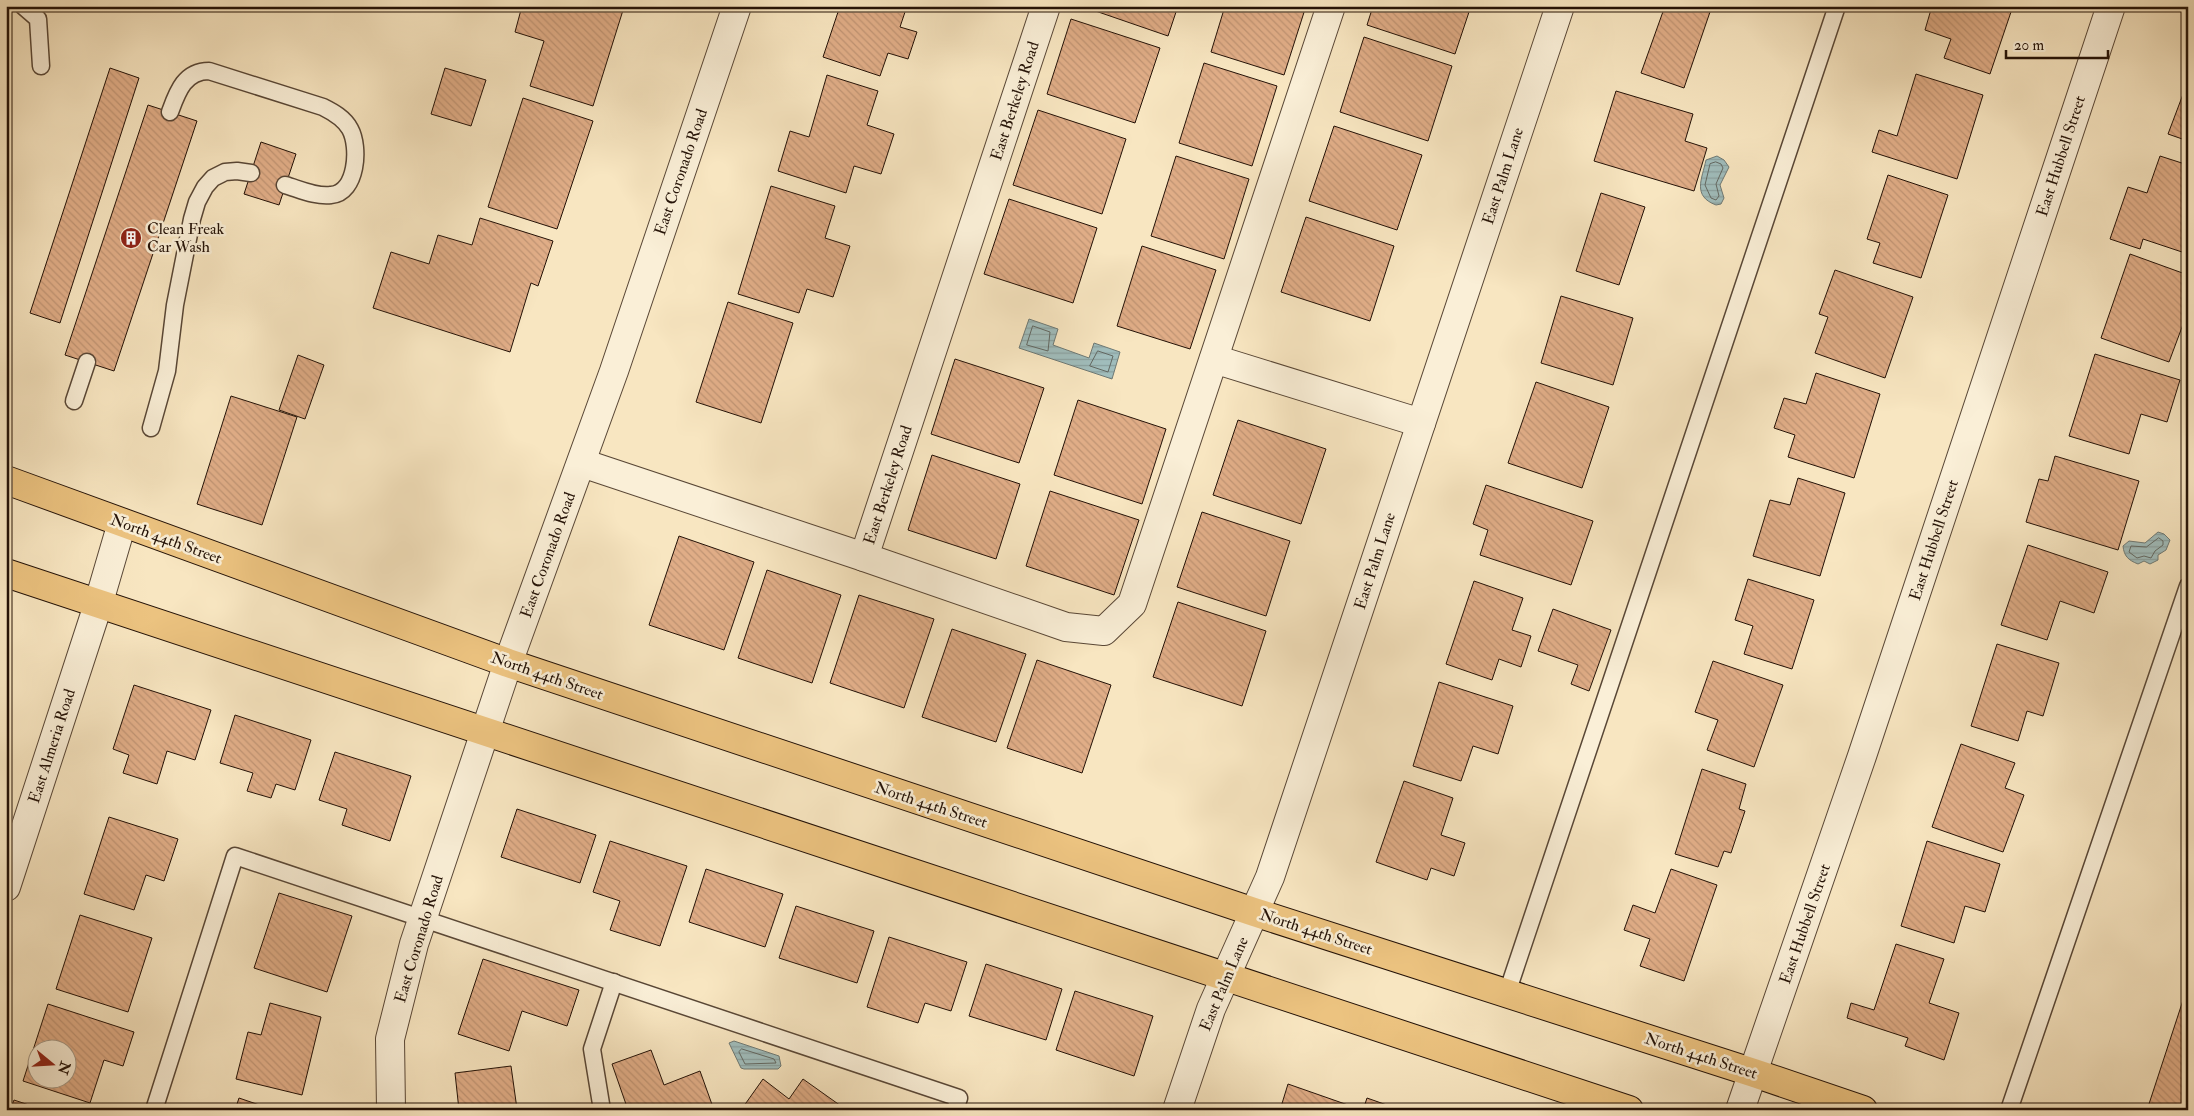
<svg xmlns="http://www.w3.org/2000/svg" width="2194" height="1116" viewBox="0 0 2194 1116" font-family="'IM FELL Double Pica',serif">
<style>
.water{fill:url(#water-rules);stroke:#6e7974}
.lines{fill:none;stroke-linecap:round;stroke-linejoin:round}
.shore{stroke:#626862;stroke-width:1}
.building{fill:url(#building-back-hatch);stroke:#241207;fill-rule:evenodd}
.service-casing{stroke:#594736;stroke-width:19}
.minor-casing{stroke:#594736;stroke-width:30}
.tertiary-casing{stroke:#594736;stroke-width:30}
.primary-casing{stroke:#241207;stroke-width:30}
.service{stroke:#faefd7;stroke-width:16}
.minor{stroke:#faefd7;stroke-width:28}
.tertiary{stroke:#faefd7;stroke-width:28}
.primary{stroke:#ecc380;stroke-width:28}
.labels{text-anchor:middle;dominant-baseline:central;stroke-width:5;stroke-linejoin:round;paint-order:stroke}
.street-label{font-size:16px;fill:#241207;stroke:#faefd7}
.poi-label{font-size:16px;fill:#241207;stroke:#faefd7;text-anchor:start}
</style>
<defs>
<pattern id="water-rules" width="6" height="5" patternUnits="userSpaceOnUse" patternTransform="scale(1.25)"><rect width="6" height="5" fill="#a0bdbc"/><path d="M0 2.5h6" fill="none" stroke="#8aa1a0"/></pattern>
<pattern id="building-back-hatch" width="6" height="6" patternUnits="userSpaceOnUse" patternTransform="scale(1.25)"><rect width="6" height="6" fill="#e0ad87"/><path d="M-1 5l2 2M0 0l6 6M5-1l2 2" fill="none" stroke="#c09473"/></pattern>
</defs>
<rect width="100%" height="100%" fill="#f8e6c1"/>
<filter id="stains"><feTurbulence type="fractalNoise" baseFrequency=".004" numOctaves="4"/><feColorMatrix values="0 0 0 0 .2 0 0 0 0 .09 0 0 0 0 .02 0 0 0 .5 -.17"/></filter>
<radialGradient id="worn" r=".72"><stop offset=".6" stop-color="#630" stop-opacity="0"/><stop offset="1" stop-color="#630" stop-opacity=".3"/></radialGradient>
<g class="water">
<path d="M1717,156L1724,160L1729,167L1720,185L1724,198L1721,204L1716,205C1692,196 1702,179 1706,160Z"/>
<path d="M1029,319L1058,329L1053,345L1089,358L1094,343L1120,352L1112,379L1019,348Z"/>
<path d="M2158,532L2164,534L2170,540L2166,550L2158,555V560L2150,564L2144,561L2138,564C2128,560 2124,556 2123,546L2129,541L2145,543Z"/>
<path d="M734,1041L779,1056L781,1066L778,1069H744L741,1068L729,1043Z"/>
</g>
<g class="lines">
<g class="shore">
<path d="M1716,162L1721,164L1723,168L1716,184L1719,196L1716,200L1711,198L1705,185L1710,164Z"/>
<path d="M1033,326L1050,332L1048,351L1027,345Z"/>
<path d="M1098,351L1113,356L1108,372L1090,366Z"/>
<path d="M2159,538L2163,541V545L2155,551L2151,558L2144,556L2137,558L2129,552L2131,546L2146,547Z"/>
<path d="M742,1049L774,1059L776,1063L745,1064L739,1052Z"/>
</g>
</g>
<g class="building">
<path d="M522,6L624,7L593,106L530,86L544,41L515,32Z"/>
<path d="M840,6H907L900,27L917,32L908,59L888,53L880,76L823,57Z"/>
<path d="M1081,6H1178L1168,36Z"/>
<path d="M1225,6H1306L1284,75L1211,52Z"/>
<path d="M1373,6H1471L1455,54L1367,25Z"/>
<path d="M1665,6H1703L1711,9L1684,88L1641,73Z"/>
<path d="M1932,6H2013L1990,74L1944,58L1951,39L1925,30Z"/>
<path d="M1071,19L1160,48L1135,123L1047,94Z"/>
<path d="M1364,37L1452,66L1428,141L1340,112Z"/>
<path d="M1204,63L1277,86L1252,166L1179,143Z"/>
<path d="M110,68L139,78L60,323L30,313Z"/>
<path d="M445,68L486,80L471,126L431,114Z"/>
<path d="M1916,74L1983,95L1957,179L1872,152L1879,130L1897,136Z"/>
<path d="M827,75L878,91L867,125L894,134L881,174L854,166L846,193L778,171L790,131L809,137Z"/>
<path d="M2188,81V141L2168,134Z"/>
<path d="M1616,91L1693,114L1685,141L1707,148L1694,191L1594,161Z"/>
<path d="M523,98L593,121L557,229L488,207Z"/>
<path d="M148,105L197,121L114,371L65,355Z"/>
<path d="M1038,110L1126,139L1102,214L1013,185Z"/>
<path d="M1334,126L1422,155L1397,230L1309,201Z"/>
<path d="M261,142L296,154L279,205L244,194Z"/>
<path d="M1176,156L1249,179L1224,259L1151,236Z"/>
<path d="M2160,156L2188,165V254L2143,239L2140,249L2110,239L2128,187L2147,193Z"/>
<path d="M1888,175L1948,195L1921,278L1873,263L1880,243L1867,239Z"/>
<path d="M771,186L835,206L825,238L850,246L833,297L807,289L799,313L738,294Z"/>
<path d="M1601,193L1645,207L1619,285L1576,271Z"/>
<path d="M1009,199L1097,228L1073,303L984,274Z"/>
<path d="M1306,217L1394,246L1370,321L1281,292Z"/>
<path d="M480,218L553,241L538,286L531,283L510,352L373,308L391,252L429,264L438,235L472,245Z"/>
<path d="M1142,246L1216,270L1190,349L1117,326Z"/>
<path d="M2130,254L2188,275V311L2169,362L2101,338Z"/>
<path d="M1835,270L1913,297L1885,378L1815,353L1828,317L1819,314Z"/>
<path d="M1561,296L1633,318L1613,385L1541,363Z"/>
<path d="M728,302L793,323L761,423L696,402Z"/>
<path d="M2095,354L2180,380L2167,422L2141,414L2129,454L2069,436Z"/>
<path d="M298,355L324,365L305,419L279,410Z"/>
<path d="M955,359L1044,388L1019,463L931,434Z"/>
<path d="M1816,373L1880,394L1854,478L1788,457L1795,435L1774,428L1784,398L1806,404Z"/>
<path d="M1536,382L1609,407L1582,488L1508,463Z"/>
<path d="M231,396L297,417L262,525L197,504Z"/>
<path d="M1078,400L1166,429L1142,504L1054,475Z"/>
<path d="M1238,420L1326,449L1301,524L1213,495Z"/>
<path d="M932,455L1020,484L996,559L908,530Z"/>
<path d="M2055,456L2139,481L2118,550L2026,522L2039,479L2048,481Z"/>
<path d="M1798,478L1845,493L1820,576L1753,556L1770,500L1790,505Z"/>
<path d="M1486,485L1593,521L1571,585L1480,555L1488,530L1473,524Z"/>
<path d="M1050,491L1139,520L1114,595L1026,566Z"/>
<path d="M1202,512L1290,541L1266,616L1177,587Z"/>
<path d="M679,536L754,562L724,650L649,625Z"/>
<path d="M2028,545L2108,572L2094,613L2060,601L2047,640L2001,625Z"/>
<path d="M767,570L841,595L812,683L738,658Z"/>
<path d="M1748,579L1814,600L1792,669L1744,654L1753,626L1735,620Z"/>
<path d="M1474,581L1523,598L1512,630L1531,636L1521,667L1499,659L1492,680L1446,664Z"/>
<path d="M859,595L934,619L904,708L830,683Z"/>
<path d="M1178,602L1266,631L1242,706L1153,677Z"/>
<path d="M1553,609L1611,630L1589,691L1571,684L1578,665L1538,651Z"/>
<path d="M952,629L1026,654L996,742L922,717Z"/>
<path d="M1997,644L2059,663L2043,716L2027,711L2018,741L1971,726Z"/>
<path d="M1037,660L1111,685L1082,773L1007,748Z"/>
<path d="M1713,661L1783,685L1754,767L1707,750L1718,720L1695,712Z"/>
<path d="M1439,682L1513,706L1498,754L1473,746L1461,781L1413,766Z"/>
<path d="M134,685L211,710L195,760L167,751L157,784L123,773L129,755L113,749Z"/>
<path d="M235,715L311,740L295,790L276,784L271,798L247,791L253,773L220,763Z"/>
<path d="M1961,744L2015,763L2005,788L2024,795L2003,852L1932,827Z"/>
<path d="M335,752L411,776L390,841L342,825L347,809L319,800Z"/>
<path d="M1702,769L1746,784L1739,809L1745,811L1731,853L1724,851L1718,867L1675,854Z"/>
<path d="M1404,781L1453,798L1441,835L1465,843L1454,876L1431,868L1427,880L1376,862Z"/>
<path d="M517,809L596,835L580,883L501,857Z"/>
<path d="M109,817L178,839L164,881L146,875L134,910L84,894Z"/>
<path d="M610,841L687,866L660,946L610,930L620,901L593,892Z"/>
<path d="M1927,841L2000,864L1985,912L1965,906L1954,943L1901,926Z"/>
<path d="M706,869L783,894L765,947L689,922Z"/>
<path d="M1671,869L1717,885L1684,981L1640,966L1650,939L1624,930L1633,905L1655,913Z"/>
<path d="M279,893L352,916L327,992L254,968Z"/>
<path d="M796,906L874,931L857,983L779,958Z"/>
<path d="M80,915L152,938L128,1012L56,989Z"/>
<path d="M889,937L967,962L951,1011L925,1003L918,1023L867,1007Z"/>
<path d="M1896,944L1944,959L1929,1003L1959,1013L1944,1060L1905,1046L1908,1038L1847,1018L1851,1003L1874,1010Z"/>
<path d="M483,959L579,990L567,1026L522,1011L509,1051L458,1034Z"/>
<path d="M986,964L1062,989L1046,1040L969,1016Z"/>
<path d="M2188,985V1110H2147Z"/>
<path d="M1075,991L1153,1016L1134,1076L1056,1050Z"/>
<path d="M270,1003L321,1017L302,1095L236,1079L248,1032L261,1035Z"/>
<path d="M48,1004L134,1032L123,1066L104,1060L90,1103L23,1081ZM38,1048H68V1078H38Z"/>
<path d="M651,1050L664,1085L700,1071L714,1110H628L612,1064Z"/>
<path d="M511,1066L517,1109L459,1110L455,1073Z"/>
<path d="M763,1079L789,1099L803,1079L841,1106L838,1110H741Z"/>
<path d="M1288,1084L1348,1105L1347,1110H1280Z"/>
<path d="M239,1098L274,1110H235Z"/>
<path d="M1367,1098L1401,1110H1363Z"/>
<path d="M14,1100L44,1110H10Z"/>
</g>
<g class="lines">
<g class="service-casing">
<g id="service">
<path d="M23,6L38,19L41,66"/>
<path d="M170,112C177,93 184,71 209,71L323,107C333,112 344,118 350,129C360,147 357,193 331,195C316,197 299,189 285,185"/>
<path d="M74,401L87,362"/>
<path d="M151,428L167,371L175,305L192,219L197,202L205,187L213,178L225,172L237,171L251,173"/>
<path d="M1507,993L1837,6"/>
<path d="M154,1110L235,856L959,1098L955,1110"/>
<path d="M602,1110L592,1049L614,982"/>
<path d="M2009,1110L2188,586"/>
</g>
</g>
<g class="minor-casing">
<g id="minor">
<path d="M1046,6L864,557L1066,627L1104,631L1132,604L1331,6"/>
<path d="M1214,359L1421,423"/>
<path d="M582,463L864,557"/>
<path d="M6,887L98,605L122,523"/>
<path d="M391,1110L390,1039L414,944L508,663L614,371L737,6"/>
<path d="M1740,1110L1862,756L2111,6"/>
</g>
</g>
<g class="tertiary-casing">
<path id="tertiary" d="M1177,1110L1211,1009L1270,877L1560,6"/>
</g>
<g class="primary-casing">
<g id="primary">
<path d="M6,480L508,663L1254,912L1754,1073L1863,1110"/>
<path d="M6,573L1629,1110"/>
</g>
</g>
<use href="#service" class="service"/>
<use href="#minor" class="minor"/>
<use href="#tertiary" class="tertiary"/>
<use href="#primary" class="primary"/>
</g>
<defs>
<g id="building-disc" transform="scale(1.125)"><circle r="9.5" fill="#8f2418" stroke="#faefd7"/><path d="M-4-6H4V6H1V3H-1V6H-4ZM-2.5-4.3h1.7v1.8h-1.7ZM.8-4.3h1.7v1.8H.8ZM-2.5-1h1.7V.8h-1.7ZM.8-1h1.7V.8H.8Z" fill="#fff"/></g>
</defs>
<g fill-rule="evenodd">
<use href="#building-disc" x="131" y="238"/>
</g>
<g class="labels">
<g class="street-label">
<text transform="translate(1015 101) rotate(-72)">East Berkeley Road</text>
<text transform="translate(2061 156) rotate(-72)">East Hubbell Street</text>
<text transform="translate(681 172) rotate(-71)">East Coronado Road</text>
<text transform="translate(1503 176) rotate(-72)">East Palm Lane</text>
<text transform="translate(888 485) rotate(-72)">East Berkeley Road</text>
<text transform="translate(166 539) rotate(20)">North 44th Street</text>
<text transform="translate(1934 540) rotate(-72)">East Hubbell Street</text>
<text transform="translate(548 555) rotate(-70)">East Coronado Road</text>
<text transform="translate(1375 561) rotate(-72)">East Palm Lane</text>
<text transform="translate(547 676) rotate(19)">North 44th Street</text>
<text transform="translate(52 746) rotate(-72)">East Almeria Road</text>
<text transform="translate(931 805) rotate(18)">North 44th Street</text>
<text transform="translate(1805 924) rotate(-71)">East Hubbell Street</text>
<text transform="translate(1316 932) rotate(18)">North 44th Street</text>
<text transform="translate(419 939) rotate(-73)">East Coronado Road</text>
<text transform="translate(1224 984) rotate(-67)">East Palm Lane</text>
<text transform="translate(1701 1056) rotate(18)">North 44th Street</text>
</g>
<g class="poi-label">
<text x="147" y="229">Clean Freak<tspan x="147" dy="18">Car Wash</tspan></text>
</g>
</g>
<rect width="2194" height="1116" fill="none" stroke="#f8e6c1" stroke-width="25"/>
<rect x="8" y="8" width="2179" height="1101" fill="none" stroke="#241207" stroke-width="2.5"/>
<rect x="12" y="12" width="2169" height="1091" fill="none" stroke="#241207"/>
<g transform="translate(52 1064) rotate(108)"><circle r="24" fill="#faefd7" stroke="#a49784"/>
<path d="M0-4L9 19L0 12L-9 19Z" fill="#8f2418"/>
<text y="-8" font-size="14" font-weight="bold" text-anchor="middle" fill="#241207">N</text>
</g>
<path d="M2006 50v8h102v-8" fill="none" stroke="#241207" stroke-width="2.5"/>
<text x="2014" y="50" font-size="15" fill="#241207" stroke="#faefd7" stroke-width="4" paint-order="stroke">20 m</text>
<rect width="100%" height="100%" filter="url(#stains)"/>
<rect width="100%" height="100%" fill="url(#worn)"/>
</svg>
